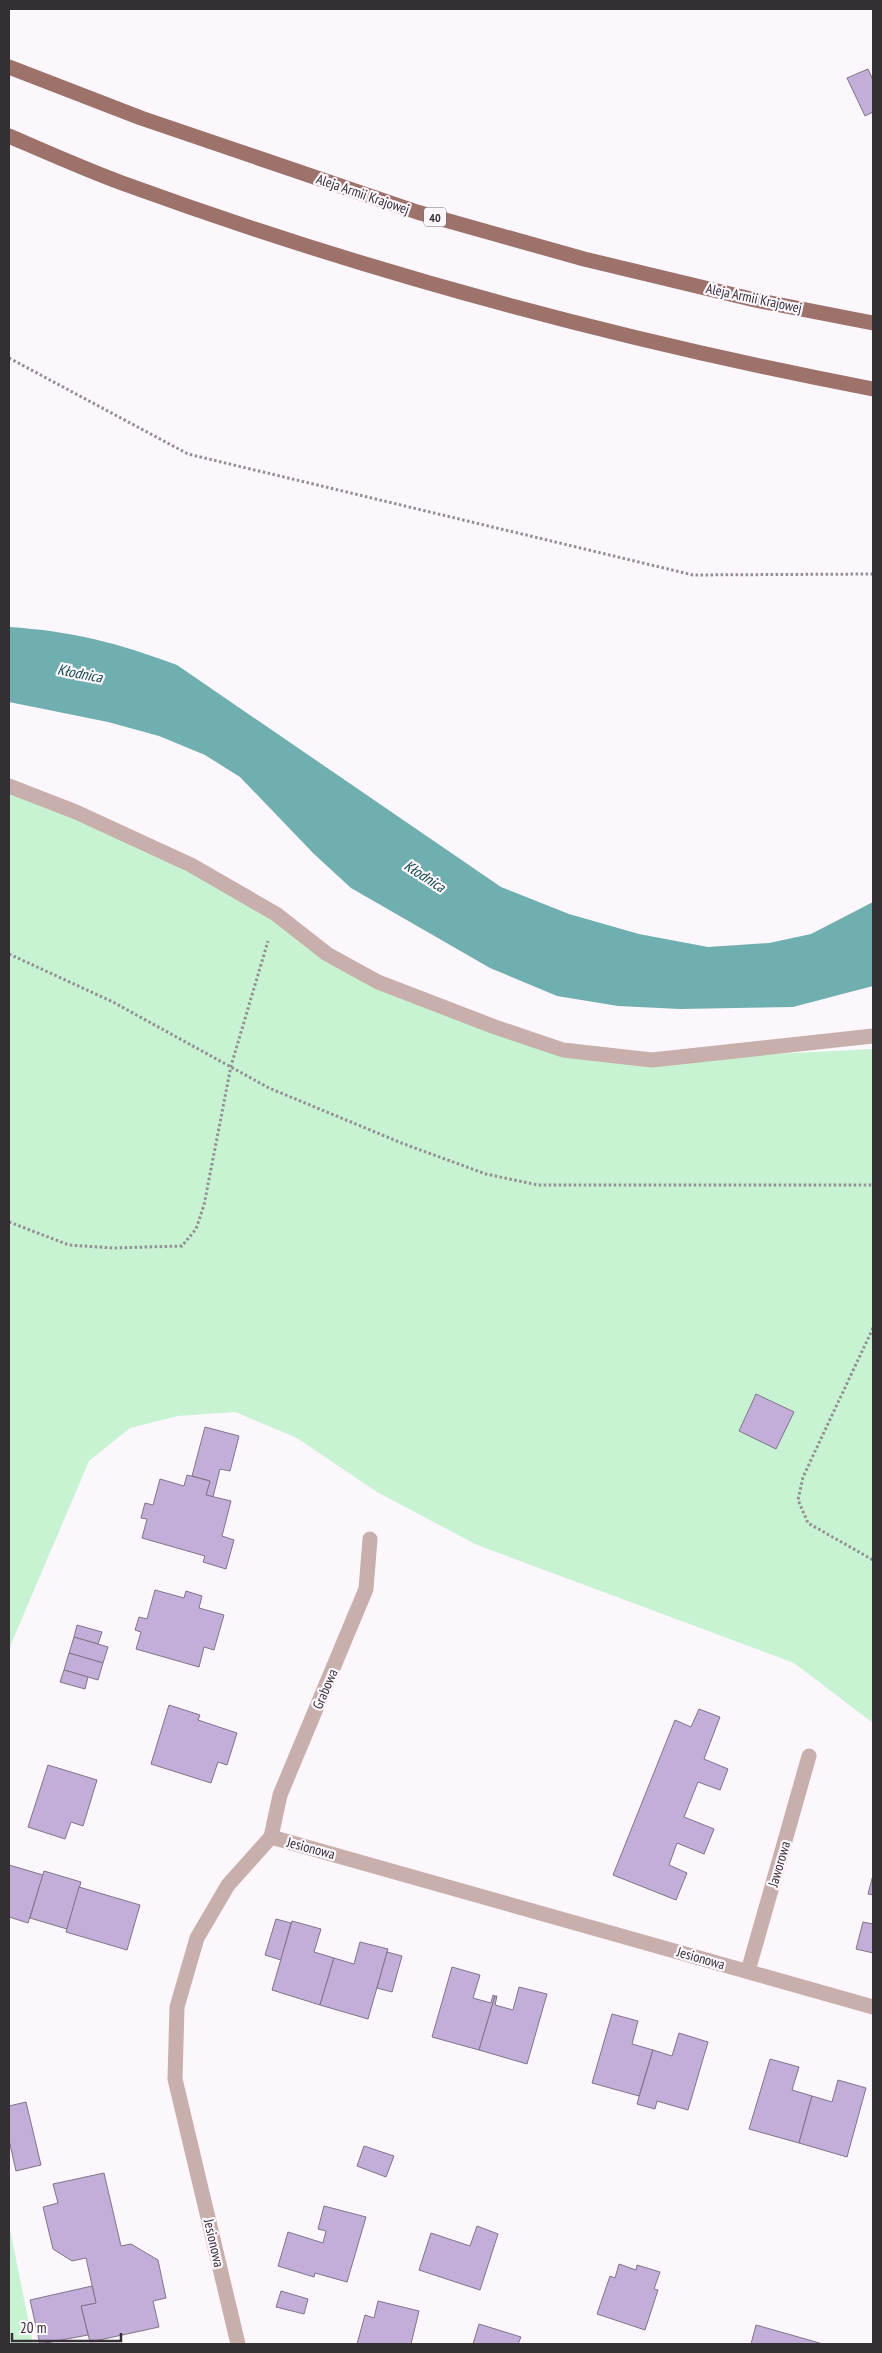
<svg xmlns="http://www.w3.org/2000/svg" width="882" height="2353" viewBox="0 0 882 2353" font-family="'PT Sans Narrow',sans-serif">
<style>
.green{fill:#c7f3d3}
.water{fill:#70afb0}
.building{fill:#c3aed9;stroke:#7e7587}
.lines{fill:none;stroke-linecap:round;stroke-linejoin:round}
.path{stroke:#948f95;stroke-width:3;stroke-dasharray:2.5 2.5;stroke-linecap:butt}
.lane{stroke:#c8afab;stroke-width:15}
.street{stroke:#c8afab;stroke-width:15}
.primary{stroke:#9c726b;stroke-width:15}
.labels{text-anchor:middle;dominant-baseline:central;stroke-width:4.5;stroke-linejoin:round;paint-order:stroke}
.shield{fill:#fcf6fd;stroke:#706b71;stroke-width:1}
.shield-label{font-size:12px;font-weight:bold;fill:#342f35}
.street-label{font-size:14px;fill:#342f35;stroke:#fcf6fd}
.water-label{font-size:15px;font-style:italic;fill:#10494a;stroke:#fcf6fd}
</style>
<rect width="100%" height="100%" fill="#fcf6fd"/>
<g class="green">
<path d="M9,787L191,865L327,954L563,1050L652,1060L873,1049V1723L794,1663L477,1545L377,1492L297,1438L235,1412L178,1416L130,1428L89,1461L9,1649Z"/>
<path d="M9,2224L33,2344H9Z"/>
</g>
<path class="water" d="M9,627C72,631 118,643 177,665L501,887L569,914L639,934L708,947L769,943L811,934L873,902V986L793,1007L680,1009L618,1006L557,996L490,968L351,888L314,854L240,777L205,755L159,736L108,722L9,702Z"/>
<g class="building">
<path d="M868,69L873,80V112L865,116L847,78Z"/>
<path d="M756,1394L794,1412L776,1449L739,1431Z"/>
<path d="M205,1427L239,1436L230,1471L220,1469L213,1497L206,1495L210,1481L192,1476Z"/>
<path d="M187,1475L210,1481L206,1495L231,1501L222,1536L234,1540L226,1569L203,1562L205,1556L142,1538L147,1519L141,1518L145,1503L153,1505L160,1479L184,1486Z"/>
<path d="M155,1590L184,1598L186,1591L202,1596L199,1608L224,1615L214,1650L204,1647L199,1667L136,1649L141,1632L135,1630L139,1617L147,1619Z"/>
<path d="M77,1625L102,1632L98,1644L74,1637Z"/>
<path d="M74,1637L108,1647L103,1663L69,1653Z"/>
<path d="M69,1653L103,1663L98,1680L64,1670Z"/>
<path d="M64,1670L88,1677L85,1689L60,1682Z"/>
<path d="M169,1705L200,1715L198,1720L237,1733L227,1765L218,1762L211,1783L151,1764Z"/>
<path d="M699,1709L720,1717L704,1759L728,1769L720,1790L698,1782L684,1817L714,1829L704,1854L677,1843L669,1865L687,1873L676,1900L613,1875L675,1720L691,1727Z"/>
<path d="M48,1765L97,1780L83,1826L71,1822L65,1839L28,1827Z"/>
<path d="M9,1865L43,1875L28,1923L9,1917Z"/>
<path d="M44,1871L81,1882L67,1929L30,1918Z"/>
<path d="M873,1875V1895L868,1894Z"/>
<path d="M79,1887L140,1905L127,1950L66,1932Z"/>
<path d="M276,1919L291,1923L281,1960L265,1955Z"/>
<path d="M292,1921L321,1929L314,1952L334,1958L320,2005L272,1990Z"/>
<path d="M863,1922L873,1924V1953L856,1949Z"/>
<path d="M360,1942L388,1949L368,2019L320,2005L334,1958L354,1964Z"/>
<path d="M387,1952L402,1956L392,1992L377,1988Z"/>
<path d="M452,1967L480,1975L473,1998L491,2003L493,1995L495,1996L479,2050L432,2037Z"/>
<path d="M519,1987L547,1994L527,2064L479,2050L495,1996H497L495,2005L513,2010Z"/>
<path d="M612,2014L638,2021L632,2044L653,2050L639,2096L592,2083Z"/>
<path d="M679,2033L708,2042L688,2110L657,2101L655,2109L637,2104L653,2050L672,2056Z"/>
<path d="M770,2059L799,2067L792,2090L812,2096L799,2143L749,2129Z"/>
<path d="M838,2080L866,2088L847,2157L799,2143L812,2096L832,2102Z"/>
<path d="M26,2102L41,2165L16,2171L9,2140V2106Z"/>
<path d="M364,2146L394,2156L386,2177L357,2166Z"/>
<path d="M104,2173L121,2246L131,2244L158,2260L166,2298L153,2301L159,2327L90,2342L81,2306L96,2303L86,2258L72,2261L53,2249L43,2207L58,2203L53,2184Z"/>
<path d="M324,2206L366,2217L347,2282L315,2273L314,2277L278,2266L288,2232L323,2243L326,2231L318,2229Z"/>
<path d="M477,2226L498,2234L480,2290L419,2270L431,2233L470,2246Z"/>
<path d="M619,2264L636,2270L637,2265L660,2272L654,2289L658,2290L645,2330L597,2314L610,2276L615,2278Z"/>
<path d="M92,2286L96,2303L81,2306L88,2335L40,2344L30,2300Z"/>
<path d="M281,2291L308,2299L304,2314L276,2307Z"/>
<path d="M378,2301L419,2311L411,2344H357L365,2315L374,2318Z"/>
<path d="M479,2324L521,2337L518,2344H473Z"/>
<path d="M756,2325L823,2344H751Z"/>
</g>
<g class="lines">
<g class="path">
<path d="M9,358L188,454L693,575L873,574"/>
<path d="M9,954L113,1002L269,1088L404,1144L486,1174L538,1185H873"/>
<path d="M9,1222L69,1245L113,1248L182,1246L196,1229L204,1205L231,1066L268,941"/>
<path d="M873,1328L803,1477L798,1500L808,1523L873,1560"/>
</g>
<path class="lane" d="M9,786L76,812L191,865L276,914L327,954L378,982L495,1027L563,1050L652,1060L873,1036"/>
<g class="street">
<path d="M271,1837L280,1795L366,1589L370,1539"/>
<path d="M748,1971L809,1756"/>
<path d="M238,2344L175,2079L177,2007L197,1938L228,1885L271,1837L873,2007"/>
</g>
<g class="primary">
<path d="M9,67L141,118L417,212L584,259L755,300L873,323"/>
<path d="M9,136C46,152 84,169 122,183C366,272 618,340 873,389"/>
</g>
</g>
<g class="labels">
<rect class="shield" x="424" y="207.5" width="22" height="19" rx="4"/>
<g class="shield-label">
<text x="435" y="217">40</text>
</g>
<g class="street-label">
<text transform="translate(363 194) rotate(19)">Aleja Armii Krajowej</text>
<text transform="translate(754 298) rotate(12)">Aleja Armii Krajowej</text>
<text transform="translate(325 1689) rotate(-67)">Grabowa</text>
<text transform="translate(311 1848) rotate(15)">Jesionowa</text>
<text transform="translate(779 1864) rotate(-74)">Jaworowa</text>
<text transform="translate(701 1958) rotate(16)">Jesionowa</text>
<text transform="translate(214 2243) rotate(77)">Jesionowa</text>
</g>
<g class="water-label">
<text transform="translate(80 673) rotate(11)">Kłodnica</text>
<text transform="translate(425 876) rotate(33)">Kłodnica</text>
</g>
</g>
<rect width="882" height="2353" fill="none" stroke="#342f35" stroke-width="20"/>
<path d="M12 2333v8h109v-8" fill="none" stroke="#342f35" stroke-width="2.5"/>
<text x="20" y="2333" font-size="15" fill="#342f35" stroke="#fcf6fd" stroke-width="4" paint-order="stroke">20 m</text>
</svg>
